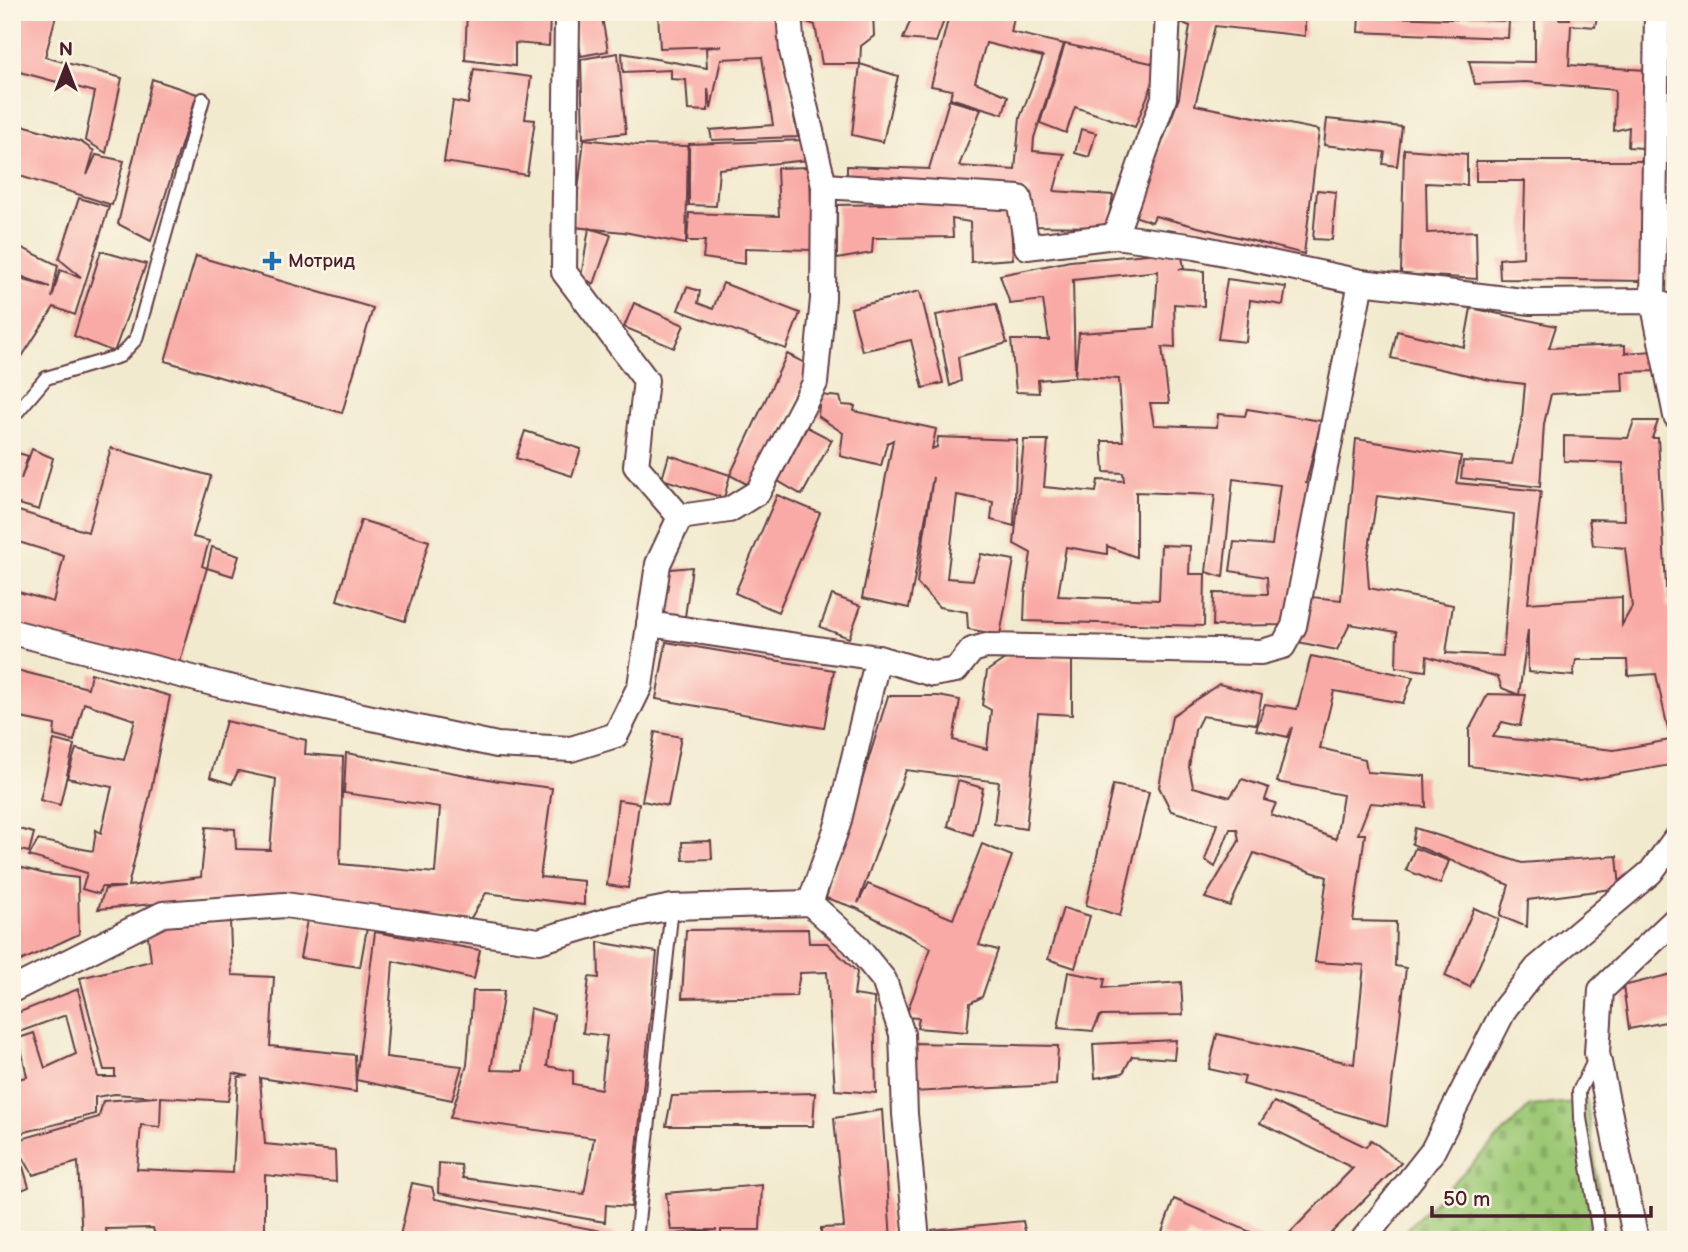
<svg xmlns="http://www.w3.org/2000/svg" width="1688" height="1252" viewBox="0 0 1688 1252" font-family="'Balsamiq Sans',sans-serif">
<style>
.cemetery{fill:url(#cemetery-stones);stroke:#747450;stroke-width:2}
.building{fill:#f9aaa6;fill-rule:evenodd}
.lines{fill:none;stroke-linecap:round;stroke-linejoin:round}
.lane-casing{stroke:#633d44;stroke-width:16}
.street-casing{stroke:#633d44;stroke-width:28}
.lane{stroke:#fff;stroke-width:12}
.street{stroke:#fff;stroke-width:24}
.poi-dot{fill:#1f6fb2;stroke:#fcf5e5;stroke-width:2.5}
.labels{text-anchor:middle;dominant-baseline:central;stroke-width:5;stroke-linejoin:round;paint-order:stroke}
.poi-label{font-size:19px;fill:#4a1f2b;stroke:#fcf5e5;text-anchor:start}
</style>
<defs>
<pattern id="cemetery-stones" width="16" height="16" patternUnits="userSpaceOnUse" patternTransform="scale(1.75)"><rect width="16" height="16" fill="#9dc976"/><path d="M2 7V4a2 2 0 0 1 4 0v3zM10 15v-3a2 2 0 0 1 4 0v3z" fill="#89ac66"/></pattern>
</defs>
<rect width="100%" height="100%" fill="#fcf5e5"/>
<filter id="ink" filterUnits="userSpaceOnUse"><feTurbulence type="fractalNoise" baseFrequency=".0143" numOctaves="2"/><feDisplacementMap in="SourceGraphic" scale="14" xChannelSelector="R" yChannelSelector="G"/><feConvolveMatrix kernelMatrix="1 2 1 2 8 2 1 2 1" color-interpolation-filters="sRGB"/></filter>
<filter id="wash" filterUnits="userSpaceOnUse"><feTurbulence type="fractalNoise" baseFrequency=".00686" numOctaves="4" result="noise"/><feDisplacementMap in="SourceGraphic" scale="28" xChannelSelector="R" yChannelSelector="G"/><feGaussianBlur stdDeviation="1.57" result="paint"/><feColorMatrix in="noise" values="0 0 0 0 0 0 0 0 0 0 0 0 0 0 0 0 0 1.4 0 .05"/><feComposite in="paint" operator="in"/></filter>
<g filter="url(#wash)">
<rect width="100%" height="100%" fill="#f2eacf"/>
<path class="cemetery" d="M1587,1101L1605,1240H1401L1409,1227L1530,1106Z"/>
<g id="blocks">
<g class="building">
<path d="M12,12H57L45,57L122,78L106,153L85,140L95,92L12,70Z"/>
<path d="M467,12H550L549,46L515,43V66L465,60Z"/>
<path d="M573,12H601L608,51L581,56Z"/>
<path d="M658,12H720L728,15L779,17L780,45L798,137L712,140L710,130L773,125L762,57L721,59L711,109L708,89V111L688,110L686,80L671,79V70L623,72L622,53L707,68L706,48L722,46L660,48Z"/>
<path d="M801,12H873L874,36L861,46L860,64H822L815,25L798,19Z"/>
<path d="M947,12L936,42L903,39L911,19L893,13Z"/>
<path d="M950,12H1013L1015,13L1011,32L1064,44L1034,138L1033,151L1064,154L1054,191L1113,195L1107,227L1026,226L1029,189L847,184V166L929,169L949,100L981,109L959,166L1015,170L1020,118L1043,57L986,43L975,82L1008,96L1003,114L950,98L952,90L931,86Z"/>
<path d="M1133,12H1154V19L1133,17Z"/>
<path d="M1180,12H1269L1305,16V36L1215,26L1195,105L1319,130L1304,254L1155,216L1152,222L1134,216L1179,98L1190,26L1180,22Z"/>
<path d="M1470,12H1559V19H1570L1568,12H1598L1595,27L1571,25L1569,65L1646,70L1643,148L1628,147L1629,127L1614,131L1615,90L1526,82L1475,84L1469,61L1535,62V19L1547,18L1470,16Z"/>
<path d="M1359,16L1509,21L1508,38L1358,32Z"/>
<path d="M1065,44L1160,65L1135,127L1075,107L1066,133L1040,123Z"/>
<path d="M618,53L626,133L583,138L581,59Z"/>
<path d="M860,64L898,76L883,142L852,135Z"/>
<path d="M474,69L531,77L525,119L535,120L527,175L444,162L453,101L468,104Z"/>
<path d="M152,79L197,94L151,241L118,224Z"/>
<path d="M1327,119L1402,127L1397,166L1383,164L1385,152L1324,145Z"/>
<path d="M12,122L81,142L94,151L87,175L96,155L124,161L112,205L20,176L12,206Z"/>
<path d="M1081,129L1096,133L1089,157L1075,153Z"/>
<path d="M584,139L636,145L688,146L686,244L624,232L574,227Z"/>
<path d="M807,140L808,160L719,169L716,206L689,205V144Z"/>
<path d="M1404,149L1467,154V185L1426,183L1427,233L1476,231L1477,279L1401,274Z"/>
<path d="M1476,161H1646V281L1500,279L1499,259L1523,257L1525,181H1476Z"/>
<path d="M810,167L812,250L745,248V264L703,258L705,241H687L689,213L779,216L777,168Z"/>
<path d="M1317,190L1336,192L1332,240L1313,239Z"/>
<path d="M79,198L109,207L75,315L54,307L12,372V285L16,278L50,287L12,273V243L58,265L52,298L60,270L81,277L59,259Z"/>
<path d="M951,203L1010,206L1013,259L971,262L970,222L952,219L953,237L873,238L872,253L837,259V205Z"/>
<path d="M589,228L611,235L594,284L581,277Z"/>
<path d="M101,251L146,264L114,352L74,336Z"/>
<path d="M1181,251L1184,268L1179,269L1204,271V306L1174,304L1175,348L1162,347L1169,403H1150L1154,425L1217,427L1218,414L1245,416L1247,409L1321,421L1306,483L1311,484L1286,625L1213,626L1214,593L1268,594L1267,577L1230,571L1234,542L1272,545L1280,485L1233,479L1223,577L1206,572L1215,495L1136,492V557L1107,546V554L1066,547L1058,596L1159,600L1161,545L1190,546L1189,574H1205L1204,626L1024,621L1025,595L1031,553L1014,544L1024,440H1048L1044,487L1096,492L1098,480L1124,481L1123,473L1104,472L1102,441H1123L1119,379L1075,377L1038,380L1039,393L1016,392L1011,340H1049L1043,300L1010,304L1000,275L1070,261ZM1158,271L1154,328L1079,333L1075,377L1073,280Z"/>
<path d="M196,256L373,308L342,413L165,361Z"/>
<path d="M1227,279L1286,287L1283,305L1250,300L1246,342L1218,339Z"/>
<path d="M723,283L800,313L786,349L678,310L687,287L700,291L698,303L713,309Z"/>
<path d="M920,291L943,383L923,388L911,340L862,351L851,308Z"/>
<path d="M634,303L684,325L674,348L624,327Z"/>
<path d="M996,304L1007,343L958,357L961,381L950,386L936,315Z"/>
<path d="M1471,308L1556,326L1549,348L1625,345V353L1654,351L1655,371L1622,372L1623,391L1551,394L1544,424L1540,487L1461,478L1463,461L1512,464L1522,419L1525,384L1490,380L1391,358L1397,331L1464,347Z"/>
<path d="M787,354L811,366L754,488L730,475L724,498L662,479L669,455L730,475Z"/>
<path d="M820,395L840,397L842,405L855,406L854,411L936,429L932,449L937,447L938,437L1017,440L1014,526L991,520L993,502L957,495L947,578L973,580L981,554L1014,560L1000,635L968,629L967,612L939,607L917,583L933,477L909,608L862,598L893,440L887,443L881,466L840,456L843,433L818,416Z"/>
<path d="M1634,421H1658L1652,438H1658L1667,605L1676,614V733L1669,734L1656,674L1628,676L1627,660H1576L1573,676L1528,672V630L1519,695L1502,688L1498,677L1427,656L1426,671L1396,667L1397,632L1350,624L1337,650L1298,642L1311,597L1341,600L1356,439L1461,456L1456,483L1541,491L1528,603L1622,597V625L1632,607L1625,548L1593,545L1589,519L1625,520L1623,463L1564,461V436L1628,438ZM1377,496L1514,514L1503,656L1446,653L1453,605L1369,588L1367,561Z"/>
<path d="M807,427L832,440L802,495L778,481Z"/>
<path d="M525,431L581,449L572,476L516,458Z"/>
<path d="M111,448L211,476L193,537L209,541L202,566L207,568L178,669L12,625V590L53,602L64,556L12,540V509L88,532Z"/>
<path d="M32,449L53,458L39,510L12,502V451L28,456L21,479Z"/>
<path d="M777,495L820,513L778,612L735,593Z"/>
<path d="M361,520L429,541L405,621L337,600Z"/>
<path d="M212,547L239,556L233,576L207,568Z"/>
<path d="M692,567L684,624L651,618L660,570Z"/>
<path d="M832,595L861,606L849,638L820,627Z"/>
<path d="M666,642L834,670L824,728L656,699Z"/>
<path d="M1011,655L1072,659V715L1038,713L1026,829L994,824L999,782L906,770L858,903L868,884L953,919L982,844L1012,856L979,945L998,950L982,997L970,1003L967,1032L917,1028L919,1018L905,1017L931,948L856,908L826,898L888,696H938L960,700L953,740L987,749L991,710L982,705L987,671Z"/>
<path d="M1311,656L1413,677L1403,703L1334,691L1320,748L1365,759L1367,772L1425,776L1426,807L1370,803L1358,834H1365L1353,921L1396,922L1395,966L1406,968L1387,1126L1243,1084L1245,1077L1209,1069L1217,1034L1354,1064L1364,965L1315,962L1327,877L1254,853L1230,906L1205,898L1239,841L1237,829H1230L1215,867L1205,860L1217,824L1171,811L1159,787L1172,716L1219,684L1262,695L1256,724L1202,716L1195,730L1189,767L1193,787L1230,797L1242,779L1269,788L1265,800L1276,803L1271,815L1336,839L1343,795L1277,782L1292,727L1288,737L1256,730L1265,704L1297,709Z"/>
<path d="M12,669L88,688L91,673L170,696L150,795L128,886L201,877L206,827L235,829L236,849L270,850L276,779L238,771L232,784L210,777L226,721L306,740L305,754L343,757L340,864L435,873L440,807L344,793L346,753L499,781L552,788L540,877L584,881V905L486,893L469,921L198,900L98,909L105,889L125,887H101L99,894L82,889L87,873L29,856L38,840L93,851L96,830L101,833L112,787L67,778L76,749L124,760L135,720L84,703L74,741L54,736L55,725L21,718L12,746Z"/>
<path d="M1488,694L1526,695L1520,726L1502,722L1493,737L1614,750L1676,739V764L1579,781L1469,766V730Z"/>
<path d="M655,732L681,737L668,806L642,801Z"/>
<path d="M54,740L74,745L60,805L40,800Z"/>
<path d="M958,781L983,788L973,835L948,826Z"/>
<path d="M1113,785L1149,792L1120,916L1086,905Z"/>
<path d="M618,800L639,803L628,888L607,885Z"/>
<path d="M12,827L34,833L29,852L12,848Z"/>
<path d="M1415,828L1522,863L1617,856L1620,888L1528,900L1527,927L1500,916L1509,885L1412,844Z"/>
<path d="M711,841L712,859L683,860L682,842Z"/>
<path d="M1415,848L1449,861L1440,884L1406,870Z"/>
<path d="M12,865L45,874L78,878L79,934L12,965Z"/>
<path d="M1063,908L1090,916L1075,968L1048,959Z"/>
<path d="M1474,908L1499,919L1470,987L1445,976Z"/>
<path d="M307,920L367,928L360,967L300,958Z"/>
<path d="M230,921L232,975L274,977L270,1046L355,1055L356,1092L260,1078L265,1144L335,1151L336,1182L265,1175V1240H156L153,1228L106,1229L107,1240H82L78,1162L33,1175L14,1141L99,1117L103,1101L157,1097L115,1094L95,1097V1114L14,1135L12,1080L27,1077L19,1038L34,1033L45,1068L76,1054L66,1015L19,1032L12,1015L78,989L98,1077H115V1070H104L80,978L151,961L147,928ZM233,1073L248,1076L238,1077L233,1173L137,1169L141,1125L160,1127L161,1097L228,1101Z"/>
<path d="M808,929L809,943H827L857,972L854,995L874,998L876,1093L835,1090L827,972L800,973L796,996L682,998L686,930Z"/>
<path d="M375,932L480,950L474,979L393,961L386,1057L462,1066L452,1100L356,1080Z"/>
<path d="M598,942L657,952L631,1207L606,1205L605,1222L438,1193L439,1163L461,1165L463,1178L584,1194L594,1138L450,1118L467,1065L473,991H504L491,1070L523,1071L530,1008L554,1015L547,1066L573,1071V1084L601,1089L607,1036L583,1033L589,977L599,978Z"/>
<path d="M1068,972L1105,979L1103,988L1181,982L1183,1015L1100,1016L1093,1031L1058,1028Z"/>
<path d="M1676,973V1020L1629,1029L1623,986Z"/>
<path d="M1176,1040L1174,1059L1132,1056L1123,1073L1095,1078L1093,1044Z"/>
<path d="M911,1043L1058,1046L1056,1085L911,1092Z"/>
<path d="M815,1093L813,1126H666L672,1096Z"/>
<path d="M1274,1102L1366,1147L1371,1140L1401,1163L1324,1240H1283L1353,1168L1260,1123Z"/>
<path d="M882,1110L891,1240H821V1228L844,1227L834,1118Z"/>
<path d="M23,1167L29,1187L12,1194V1171Z"/>
<path d="M412,1183L432,1187L435,1199L617,1234L616,1240H399Z"/>
<path d="M762,1185L760,1230H721V1240H667L666,1235L717,1230H671L666,1193Z"/>
<path d="M1174,1199L1262,1237L1258,1240H1201L1189,1234L1186,1240H1175L1161,1235Z"/>
<path d="M1023,1221L1027,1240H933L932,1230Z"/>
</g>
</g>
</g>
<g filter="url(#ink)">
<use href="#blocks" fill-opacity="0" stroke="#633d44" stroke-width="2"/>
<g class="lines">
<g class="lane-casing">
<g id="lane">
<path d="M12,412H17L46,378L120,356L136,339L203,99"/>
<path d="M1596,1057L1579,1091L1580,1118L1600,1240"/>
<path d="M636,1240L672,907"/>
</g>
</g>
<g class="street-casing">
<g id="street">
<path d="M1657,12L1653,301L1676,416"/>
<path d="M567,18L564,272L646,380L636,466L680,517"/>
<path d="M824,186L1019,198L1027,247L1115,236L1196,247L1361,282L1531,302L1653,301L1676,310"/>
<path d="M1115,236L1164,98L1168,12"/>
<path d="M649,624L878,658L933,674L956,670L972,650L986,646L1261,652L1283,646L1294,626L1361,282"/>
<path d="M12,632L224,686L497,745L571,749L616,735L640,686L658,564L680,517L729,510L758,492L815,383L823,299L824,186L792,51L789,12"/>
<path d="M810,903L838,824L878,658"/>
<path d="M12,990L163,914L285,905L539,941L616,918L672,907L810,903L853,942L884,980L902,1034L905,1114L917,1240"/>
<path d="M1363,1240L1432,1152L1505,1008L1537,968L1651,872L1676,838"/>
<path d="M1636,1240L1597,1053L1601,990L1676,919"/>
</g>
</g>
<use href="#lane" class="lane"/>
<use href="#street" class="street"/>
</g>
</g>
<path class="poi-dot" d="M268.5 250.5h7v7h7v7h-7v7h-7v-7h-7v-7h7z"/>
<g class="labels">
<g class="poi-label">
<text x="288" y="261">Мотрид</text>
</g>
</g>
<rect width="1688" height="1252" fill="none" stroke="#fcf5e5" stroke-width="42"/>
<g transform="translate(66 66)" stroke="#fcf5e5" stroke-width="5" paint-order="stroke">
<path d="M0-5L12 26L0 18L-12 26Z" fill="#4a1f2b"/>
<text y="-10" font-size="19" font-weight="bold" text-anchor="middle" fill="#4a1f2b">N</text>
</g>
<path d="M1432 1206v10h219v-10" fill="none" stroke="#4a1f2b" stroke-width="3.5"/>
<text x="1443" y="1206" font-size="21" fill="#4a1f2b" stroke="#fcf5e5" stroke-width="5" paint-order="stroke">50 m</text>
</svg>
